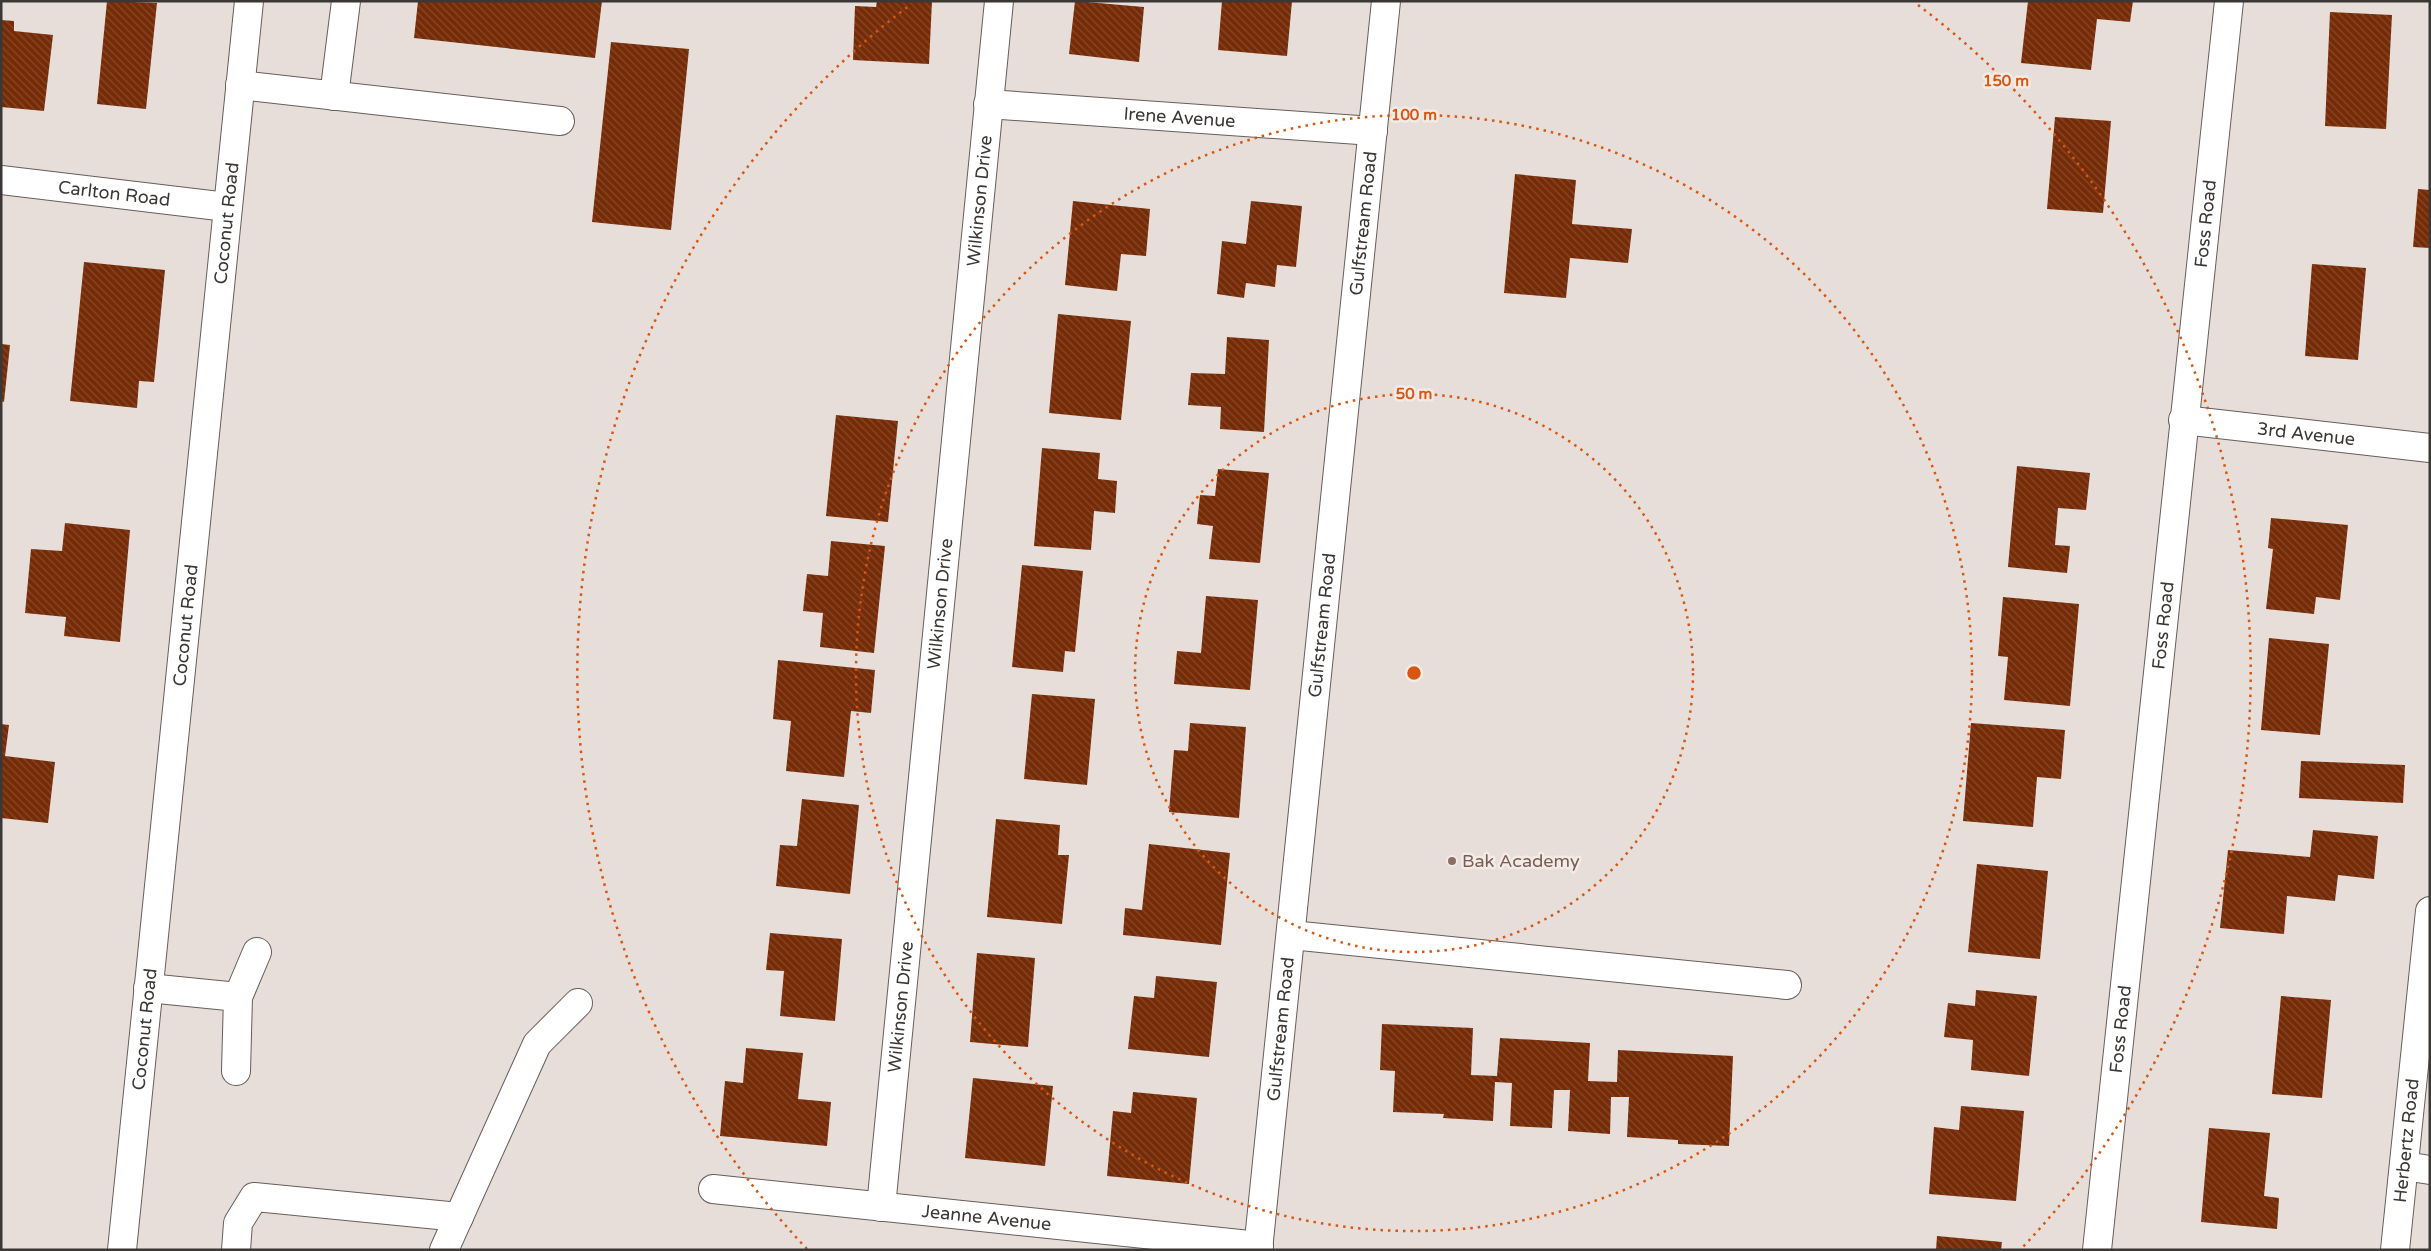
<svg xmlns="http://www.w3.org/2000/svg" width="2431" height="1251" viewBox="0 0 2431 1251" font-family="'Varela Round',sans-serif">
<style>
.building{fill:url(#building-back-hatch)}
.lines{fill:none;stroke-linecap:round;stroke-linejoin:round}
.minor-casing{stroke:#665e5a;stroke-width:30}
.minor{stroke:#fff;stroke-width:28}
.ring{fill:none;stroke:#d75610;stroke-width:2.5;stroke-dasharray:2.5 5}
.education-dot{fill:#8d6e63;stroke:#f4ebe7;stroke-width:2}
.labels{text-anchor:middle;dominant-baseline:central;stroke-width:5;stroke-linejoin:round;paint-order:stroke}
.street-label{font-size:18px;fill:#3b3735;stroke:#f4ebe7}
.education-label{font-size:18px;fill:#785e54;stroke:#f4ebe7;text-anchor:start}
.centre{fill:#d75610;stroke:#f4ebe7;stroke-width:2.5}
.ring-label{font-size:15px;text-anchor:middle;font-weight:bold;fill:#d75610;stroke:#f4ebe7;stroke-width:5;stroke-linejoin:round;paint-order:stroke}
</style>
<defs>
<pattern id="building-back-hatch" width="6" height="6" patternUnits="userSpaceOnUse" patternTransform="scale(1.25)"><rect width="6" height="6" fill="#762b07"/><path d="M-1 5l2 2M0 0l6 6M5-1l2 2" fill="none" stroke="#86492c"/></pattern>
</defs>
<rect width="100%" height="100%" fill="#e7deda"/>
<g class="building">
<path d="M107,1L157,3L146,109L97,104Z"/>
<path d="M418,1H602L595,58L414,38Z"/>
<path d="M877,1H932L929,64L853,60L855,6L876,7Z"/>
<path d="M1075,1L1144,7L1139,62L1069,54Z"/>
<path d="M1222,1H1292L1287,56L1218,50Z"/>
<path d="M2028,1H2133L2130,22L2097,19L2091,70L2021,63Z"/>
<path d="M2330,12L2392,15L2386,129L2325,126Z"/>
<path d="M1,20L14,21V31L53,35L44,111L1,107Z"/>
<path d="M611,42L689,49L671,230L592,222Z"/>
<path d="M2055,117L2111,121L2103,213L2047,209Z"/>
<path d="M1515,174L1576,180L1572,224L1632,229L1628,263L1570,258L1566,298L1504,293Z"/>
<path d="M2418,189L2430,190V248L2413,247Z"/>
<path d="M1073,201L1150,209L1146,256L1121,254L1117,291L1065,285Z"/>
<path d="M1251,201L1302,206L1296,267L1277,265L1275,287L1246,283L1244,298L1217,294L1222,241L1246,244Z"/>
<path d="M84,262L165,270L154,382L139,381L137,408L70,401Z"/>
<path d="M2312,264L2366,268L2358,360L2305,356Z"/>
<path d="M1058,314L1131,321L1121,420L1049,413Z"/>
<path d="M1227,337L1269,340L1264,432L1220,429L1221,407L1188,405L1191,373L1225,374Z"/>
<path d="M1,344L10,345L4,402L1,401Z"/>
<path d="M836,415L898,421L888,522L826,516Z"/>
<path d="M1042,448L1100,453L1098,479L1117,481L1115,513L1094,511L1091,550L1034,546Z"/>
<path d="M2017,466L2090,473L2086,510L2058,508L2055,545L2070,546L2067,573L2008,567Z"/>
<path d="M1218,469L1269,473L1260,563L1209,559L1213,526L1197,524L1200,495L1215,496Z"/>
<path d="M2271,518L2348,525L2340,600L2316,597L2314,614L2266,609L2273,549L2268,548Z"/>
<path d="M65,523L130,530L120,642L64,636L66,617L25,613L31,549L62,551Z"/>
<path d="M831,541L885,546L874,653L820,647L823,613L803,611L807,574L828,576Z"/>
<path d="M1022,565L1083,571L1075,652L1065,651L1063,672L1012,667Z"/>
<path d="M1206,596L1258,600L1250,690L1174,684L1177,651L1201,653Z"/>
<path d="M2003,597L2079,604L2070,706L2004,700L2008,657L1998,656Z"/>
<path d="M2269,638L2329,644L2320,735L2261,730Z"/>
<path d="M778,660L875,670L871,713L851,711L844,777L786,771L791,721L773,719Z"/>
<path d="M1032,694L1095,699L1087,785L1024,779Z"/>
<path d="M1190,723L1246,727L1239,818L1169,812L1174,750L1188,751Z"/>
<path d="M1971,723L2065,730L2061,779L2037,777L2033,827L1963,821Z"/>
<path d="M1,724L9,725L5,756L55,762L48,823L1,818Z"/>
<path d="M2301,761L2405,765L2403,803L2299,798Z"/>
<path d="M802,799L859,805L850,894L776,886L780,845L797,846Z"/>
<path d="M996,819L1060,825L1058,855H1069L1062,924L987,917Z"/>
<path d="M2313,830L2378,836L2374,879L2338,875L2335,901L2287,896L2284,934L2220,928L2228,850L2310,857Z"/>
<path d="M1149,844L1230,853L1221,945L1123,935L1125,908L1142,910Z"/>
<path d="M1977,864L2048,871L2040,959L1968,952Z"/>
<path d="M770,933L842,939L835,1021L780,1016L784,971L766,970Z"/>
<path d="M977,953L1035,958L1028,1047L970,1042Z"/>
<path d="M1156,976L1217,982L1209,1057L1128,1049L1134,996L1154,998Z"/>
<path d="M1976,990L2037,996L2029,1076L1971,1070L1973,1040L1944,1037L1948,1003L1975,1006Z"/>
<path d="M2281,996L2331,1000L2322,1098L2272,1094Z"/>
<path d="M1382,1024L1473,1028L1471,1075L1497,1076L1500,1038L1590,1043L1588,1081L1617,1082L1618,1050L1733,1056L1729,1146L1678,1144V1140L1627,1137L1629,1097H1611L1610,1134L1568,1131L1570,1090H1554L1552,1128L1510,1126L1512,1083L1495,1082L1493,1121L1443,1118L1444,1114L1393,1112L1395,1071L1380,1070Z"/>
<path d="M746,1048L803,1053L798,1099L831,1102L827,1146L720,1136L725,1081L743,1083Z"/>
<path d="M973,1078L1053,1086L1045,1166L965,1158Z"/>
<path d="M1133,1092L1197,1098L1189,1184L1107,1176L1113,1111L1131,1113Z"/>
<path d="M1961,1106L2024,1111L2016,1201L1929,1194L1934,1127L1959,1130Z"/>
<path d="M2209,1128L2270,1133L2264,1196L2279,1198L2277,1229L2201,1222Z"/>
<path d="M1937,1236L2002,1242L2001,1250H1936Z"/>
</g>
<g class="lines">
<g class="minor-casing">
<g id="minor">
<path d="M240,85L560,121"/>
<path d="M334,96L346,1"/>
<path id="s1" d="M988,104L1373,131"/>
<path id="s2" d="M1,180L227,207"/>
<path id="s3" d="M2183,420L2430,448"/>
<path d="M1291,935L1787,985"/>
<path d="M148,988L238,997L236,1071"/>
<path d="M238,997L257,952"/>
<path d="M2404,1166L2430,1170"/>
<path id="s4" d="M713,1189L1259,1246"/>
<path id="s5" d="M881,1207L999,1"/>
<path id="s6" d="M122,1250L249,1"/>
<path d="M236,1250L238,1223L254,1197L459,1217"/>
<path d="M444,1250L537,1044L578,1003"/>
<path id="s7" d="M1258,1250L1386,1"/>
<path id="s8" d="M2097,1250L2229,1"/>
<path id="s9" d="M2395,1250L2430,911"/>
</g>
</g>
<use href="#minor" class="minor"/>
</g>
<g class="ring">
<circle cx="1414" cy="673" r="279"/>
<circle cx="1414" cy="673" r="558"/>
<path d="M807 1249A837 837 0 0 1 910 5M1918 5A837 837 0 0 1 2021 1249"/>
</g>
<circle class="education-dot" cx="1452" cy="861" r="5"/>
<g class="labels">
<g class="street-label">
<text stroke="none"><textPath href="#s1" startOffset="192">Irene Avenue</textPath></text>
<text stroke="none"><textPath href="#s2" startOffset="114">Carlton Road</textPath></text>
<text stroke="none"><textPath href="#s5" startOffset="1011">Wilkinson Drive</textPath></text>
<text stroke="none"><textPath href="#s6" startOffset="1032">Coconut Road</textPath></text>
<text stroke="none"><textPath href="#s7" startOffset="1032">Gulfstream Road</textPath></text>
<text stroke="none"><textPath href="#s8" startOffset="1032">Foss Road</textPath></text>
<text stroke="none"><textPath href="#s3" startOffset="124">3rd Avenue</textPath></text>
<text stroke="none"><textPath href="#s5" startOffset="606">Wilkinson Drive</textPath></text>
<text stroke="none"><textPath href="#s6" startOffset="628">Coconut Road</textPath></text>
<text stroke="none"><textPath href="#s7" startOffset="628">Gulfstream Road</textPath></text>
<text stroke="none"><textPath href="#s8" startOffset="628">Foss Road</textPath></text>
<text stroke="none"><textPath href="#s5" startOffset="201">Wilkinson Drive</textPath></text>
<text stroke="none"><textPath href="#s6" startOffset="222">Coconut Road</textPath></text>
<text stroke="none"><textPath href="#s7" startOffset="222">Gulfstream Road</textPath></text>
<text stroke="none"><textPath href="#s8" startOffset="222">Foss Road</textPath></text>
<text stroke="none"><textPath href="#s9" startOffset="110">Herbertz Road</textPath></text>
<text stroke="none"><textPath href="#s4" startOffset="275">Jeanne Avenue</textPath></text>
</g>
<g class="education-label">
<text x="1462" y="861">Bak Academy</text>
</g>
</g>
<circle cx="1414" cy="673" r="8" class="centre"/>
<g class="ring-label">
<text x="2006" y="86">150 m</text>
<text x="1414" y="120">100 m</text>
<text x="1414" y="399">50 m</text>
</g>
<rect width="2431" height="1251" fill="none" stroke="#3b3735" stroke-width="5"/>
</svg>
